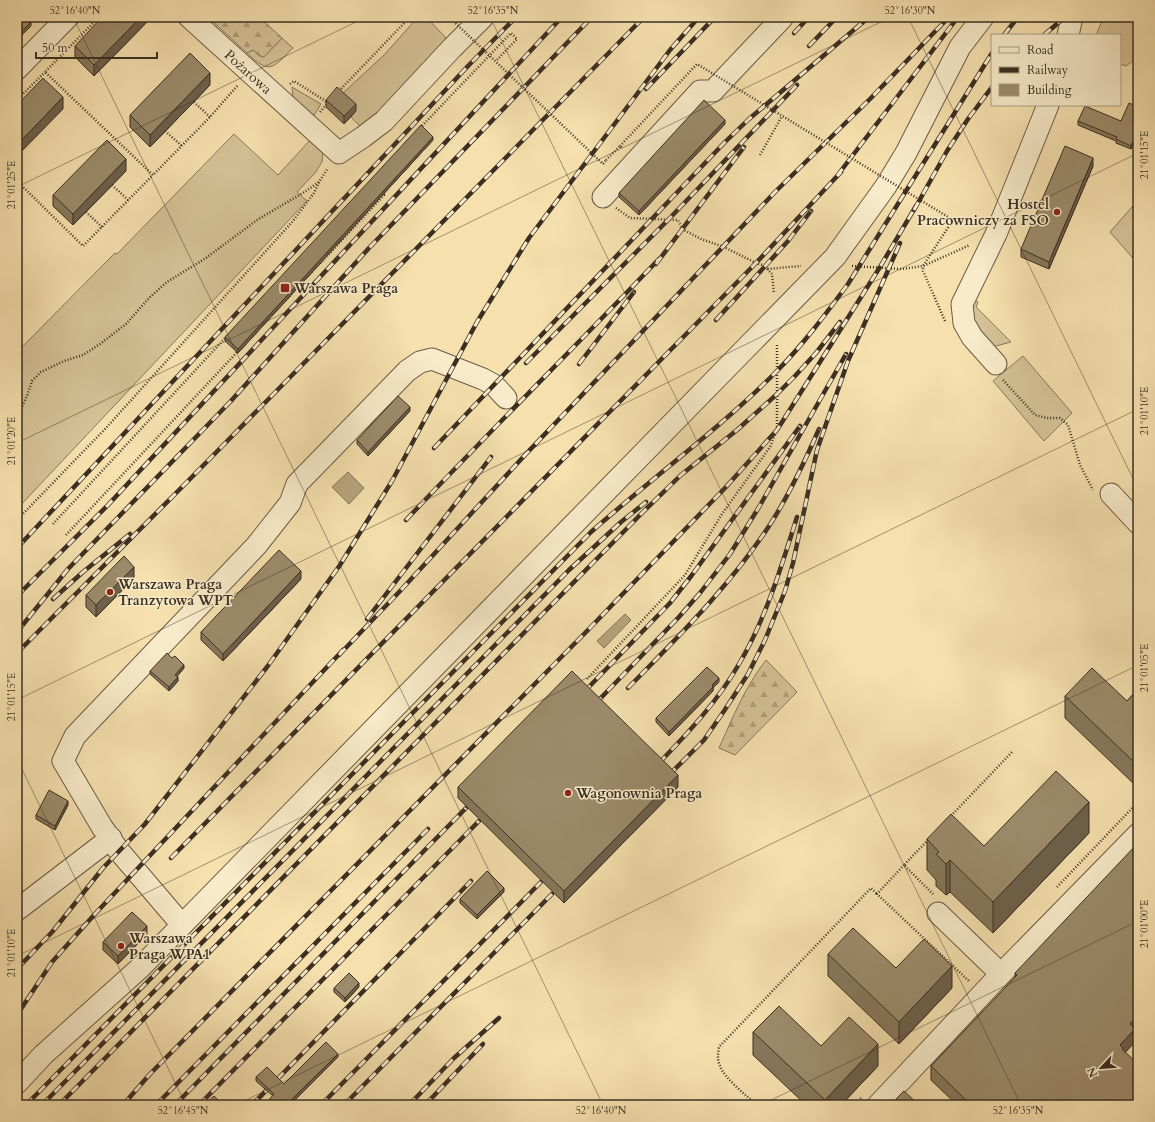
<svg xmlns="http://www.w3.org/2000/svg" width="1155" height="1122" viewBox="0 0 1155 1122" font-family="Cardo,serif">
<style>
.grass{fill:#d5c296;stroke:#88785c}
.forest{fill:url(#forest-firs);stroke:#88785c}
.water{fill:#b6a47e;stroke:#857559}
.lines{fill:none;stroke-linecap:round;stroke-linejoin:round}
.minor-casing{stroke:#6a5b45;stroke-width:23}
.path{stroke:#3b2f22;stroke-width:2.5;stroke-dasharray:1 2;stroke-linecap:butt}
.minor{stroke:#f8ebca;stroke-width:21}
.rail-casing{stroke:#3b2f22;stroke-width:4.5}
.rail{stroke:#f8ebca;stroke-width:3;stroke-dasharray:9;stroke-linecap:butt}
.path-bridge{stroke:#3b2f22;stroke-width:2.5;stroke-dasharray:1 2;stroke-linecap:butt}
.wall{fill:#86785c;stroke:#3b2f22}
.shaded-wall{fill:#6d614b;stroke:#3b2f22}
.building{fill:#9c8b6b;stroke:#3b2f22}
.ticks{fill:none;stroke:#3b2f22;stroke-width:1;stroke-opacity:0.45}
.poi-dot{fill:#8f2418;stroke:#f8ebca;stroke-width:1.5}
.labels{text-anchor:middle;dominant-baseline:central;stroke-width:3;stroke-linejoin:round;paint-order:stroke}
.street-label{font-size:14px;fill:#3b2f22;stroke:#f8ebca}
.poi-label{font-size:14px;font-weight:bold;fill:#3b2f22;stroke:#f8ebca;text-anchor:start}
.neatline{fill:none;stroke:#3b2f22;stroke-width:1.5}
.ticks-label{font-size:10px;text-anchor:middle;fill:#3b2f22}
</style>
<defs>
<pattern id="forest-firs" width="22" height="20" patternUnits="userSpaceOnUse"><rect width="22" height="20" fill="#d5c296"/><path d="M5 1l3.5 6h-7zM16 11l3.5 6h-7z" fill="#ae9e7a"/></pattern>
</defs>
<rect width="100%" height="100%" fill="#f5e0ae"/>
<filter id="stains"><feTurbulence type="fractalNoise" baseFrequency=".005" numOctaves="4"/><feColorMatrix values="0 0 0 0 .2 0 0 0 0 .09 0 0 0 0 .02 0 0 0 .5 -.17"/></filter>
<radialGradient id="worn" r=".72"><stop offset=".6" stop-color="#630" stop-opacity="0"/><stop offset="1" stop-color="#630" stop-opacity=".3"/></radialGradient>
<g class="grass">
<path d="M418,17H426L450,42L373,123L362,127C347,117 348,109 343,93L384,55Z"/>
<path d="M1104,17H1138V57L1126,66L1120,64V35H1096Z"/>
<path d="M282,38L293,48C272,69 270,75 247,53L253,50L260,56L264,57Z"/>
<path d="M292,87L321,104L313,117L293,97Z"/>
<path d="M234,134L278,175L312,138L323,150L322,162L315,173L297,192L307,201L17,509V352L115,253L117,254Z"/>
<path d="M1138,200V264L1110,232Z"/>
<path d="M969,298L978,302L976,307L1011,342L996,346L990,343L974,326Z"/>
<path d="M1023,356L1072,413L1044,441L993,381Z"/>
</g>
<g class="forest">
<path d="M208,17H259L282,38L264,57L260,56L253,50L247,53Z"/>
<path d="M766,660L797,692L735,755L719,748C733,717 745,687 766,660Z"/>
</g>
<g class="water">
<path d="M348,472L364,488L349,504L332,487Z"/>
<path d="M625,614L631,620L604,648L597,641Z"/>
</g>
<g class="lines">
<g class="minor-casing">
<g id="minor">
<path d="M189,17L339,153L363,137L384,121L452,48L483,17"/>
<path d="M1068,35L1072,17"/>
<path d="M17,69L68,17"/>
<path d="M603,197L700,91H713L783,17"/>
<path d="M996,364L972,337L964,323L962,304L996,234L1048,105"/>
<path d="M1111,494L1138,523"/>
<path d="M17,910L111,838"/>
<path d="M938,913L1001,974L1138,834"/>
<path d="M182,925L119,851L102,827L63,761L75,736L256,546L290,503L297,484L407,371L420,362L432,359L483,379L494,385L506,398"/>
<path d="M17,1083L43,1055L141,967L835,257L886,186L906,153L960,47L983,17"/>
<path d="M878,1105L1001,974"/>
</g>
</g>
<g class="path">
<path d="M99,17L45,72L153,175L210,117L238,85"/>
<path d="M290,84L294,81L327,102"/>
<path d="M339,91L410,17"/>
<path d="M17,100L45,72"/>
<path d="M194,102L210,117"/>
<path d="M320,112L327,104"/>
<path d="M420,128L511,33L517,39L496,61"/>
<path d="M165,131L182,146"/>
<path d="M760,155L782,116"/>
<path d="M606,160L620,146L623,148"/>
<path d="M17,181L83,246L153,175"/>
<path d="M112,185L128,200"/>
<path d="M616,208L630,218L678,220L682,229L701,239L724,247L756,263L766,266L767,269L801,266"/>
<path d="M86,212L102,227"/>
<path d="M852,266L902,269L923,266L970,245"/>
<path d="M767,269L772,274L774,293"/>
<path d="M945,321L923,271V266L951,223"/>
<path d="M1003,380L1035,415L1047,418H1060L1068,425L1080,465L1093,490"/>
<path d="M17,417L27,396L32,381L41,372L64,361L83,355L100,344L126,324L149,298L167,282L206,258L257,220L306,191L319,182L328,168"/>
<path d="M17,520L106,428L293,221L314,193L319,182"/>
<path d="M53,524L227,336"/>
<path d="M66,535L384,195L382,193"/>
<path d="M587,679L685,575L722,514L770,447L777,430V344"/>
<path d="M949,818L1012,752"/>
<path d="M928,840L904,865L934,895"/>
<path d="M904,865L877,894L970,982"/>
<path d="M1057,887L1138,802"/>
<path d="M757,1105C747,1096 724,1078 720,1066C717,1060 718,1054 719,1047L871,888L877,894"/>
<path d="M854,1105L861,1098"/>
</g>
<use href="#minor" class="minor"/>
<g class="rail-casing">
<g id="rail">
<path d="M794,33L809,17"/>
<path d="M1004,35L1018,17"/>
<path d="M1044,35L1065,17"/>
<path d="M809,46L837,17"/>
<path d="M646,89L715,17"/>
<path d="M837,176L958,17"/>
<path d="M914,210L947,151L968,119L992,87"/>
<path d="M656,264L744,147"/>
<path d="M716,320L788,241L811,211"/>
<path d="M526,363L669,219L797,85"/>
<path d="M579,364L634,292"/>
<path d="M434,448L725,142L749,119L869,17"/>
<path d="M406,520C489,432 575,347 659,259"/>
<path d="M17,548L468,66L516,17"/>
<path d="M17,596L108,505L562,17"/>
<path d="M53,599L83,572L130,534"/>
<path d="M367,619L491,457"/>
<path d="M17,632L68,569L230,402L369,248L592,17"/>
<path d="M17,653L189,480L644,17"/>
<path d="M339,655L401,590L525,455L775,192L870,99L949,17"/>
<path d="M628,688C679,636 731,585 771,523C790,493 805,461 819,429"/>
<path d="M584,692L670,603L692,575L800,426"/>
<path d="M595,704L678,618L700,593L730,554L759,507L846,354"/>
<path d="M659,763C688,733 718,701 739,664C766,618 781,568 797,517"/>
<path d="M669,775L704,740L724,711L748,674L765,640L785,591L793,563L817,450L848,361L900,243"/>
<path d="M171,858L756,263L841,172"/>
<path d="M17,969L53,931L103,868L145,824L267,667L340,565L392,481L477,322L529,238L670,50L699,17"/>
<path d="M17,1015L52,962L94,915L343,650"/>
<path d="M26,1105L591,532C652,478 718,430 775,373C802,346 825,315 848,284L992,53"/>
<path d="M42,1105L569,570L621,522L646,502"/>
<path d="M59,1105L643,512L681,475L737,430L776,395L795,376L816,353L840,322"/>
<path d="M123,1105L150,1074L587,631L725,488L777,430L880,267L916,206"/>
<path d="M156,1105L428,829"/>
<path d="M175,1105L466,808"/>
<path d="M199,1105L479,821"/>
<path d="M252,1105L471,881"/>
<path d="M321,1105L541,882"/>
<path d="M344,1105L552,894"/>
<path d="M409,1105L454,1058L499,1018"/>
<path d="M425,1105L483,1044"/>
</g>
</g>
<use href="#rail" class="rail"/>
<g class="path-bridge">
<path d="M449,17L603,164L606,160"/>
<path d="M620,146L697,64L953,220L951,223"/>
</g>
</g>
<g class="wall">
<path d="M147,17V22L94,76L75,57V46Z"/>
<path d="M210,85L150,147L130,127V115Z"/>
<path d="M326,100L356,111L344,124L326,107Z"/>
<path d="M1138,107V133L1131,149L1116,143V141L1078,125V121H1121Z"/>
<path d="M725,124L639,215L619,197V193Z"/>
<path d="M433,140L238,353L225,341V337Z"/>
<path d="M1093,166L1049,269L1021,257V249Z"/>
<path d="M126,171L73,225L53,206V195Z"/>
<path d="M410,411L368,456L357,444V440Z"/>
<path d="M134,578L96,617L86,607V595Z"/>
<path d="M301,579L223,661L201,640V632Z"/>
<path d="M184,668L177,676L178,681L169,691L150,674V671Z"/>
<path d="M719,682L713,688V691L669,736L656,722V718Z"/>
<path d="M1138,689V780L1134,784L1065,718V696L1127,701Z"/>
<path d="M458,787H678L564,903L458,798Z"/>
<path d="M68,805L55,830L36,819V815Z"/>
<path d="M1089,833L993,933L950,892L946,895L936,886V880L927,870V839L984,846Z"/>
<path d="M504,892L477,919L460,903V899Z"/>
<path d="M147,934L118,964L103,950V942Z"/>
<path d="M828,954L952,988L899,1044L828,976Z"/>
<path d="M1015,973L1137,1017V1030L1135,1032V1042L1125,1052L1138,1105H957L931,1080V1066L1015,978Z"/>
<path d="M359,987L345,1002L334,992V988Z"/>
<path d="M753,1032L821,1046L878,1066L841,1105H806L753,1055Z"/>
<path d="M338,1057L290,1105H267V1102L273,1096L256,1081V1077L284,1084Z"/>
</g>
<g class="shaded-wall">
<path d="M141,17H147V22L94,76V65Z"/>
<path d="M31,22V26L17,40V36Z"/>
<path d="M210,73V85L150,147V135Z"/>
<path d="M63,97V109L17,156V145Z"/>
<path d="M356,104V111L344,124V116Z"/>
<path d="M725,120V124L639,215V211Z"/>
<path d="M1138,129V133L1131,149V146Z"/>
<path d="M433,137V140L238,353V349Z"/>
<path d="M1093,158V166L1049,269V262Z"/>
<path d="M126,159V171L73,225V214Z"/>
<path d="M410,407V411L368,456V452Z"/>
<path d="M134,567V578L96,617V605Z"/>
<path d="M301,571V579L223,661V654Z"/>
<path d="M184,665V668L175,679V675Z"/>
<path d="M178,677V681L169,691V687Z"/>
<path d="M719,678V682L713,688V691L669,736V732Z"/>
<path d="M1138,758V780L1134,784V762Z"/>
<path d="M678,775V787L564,903V891Z"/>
<path d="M68,801V805L55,830V826Z"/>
<path d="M1089,802V833L993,933V902Z"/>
<path d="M950,860V892L946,895V864Z"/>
<path d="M504,888V892L477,919V915Z"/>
<path d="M147,926V934L118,964V956Z"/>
<path d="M952,966V988L899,1044V1022Z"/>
<path d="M359,983V987L345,1002V998Z"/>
<path d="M1138,1003L1137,1030L1135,1032V1042L1123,1055L1120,1045L1130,1024L1133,1005Z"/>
<path d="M878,1044V1066L841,1105H825V1100Z"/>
<path d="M338,1054V1057L290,1105H286Z"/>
</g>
<g class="building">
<path d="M17,17H26L31,22L17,36Z"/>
<path d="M102,17H141L94,65L75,46Z"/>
<path d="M190,53L210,73L150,135L130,115Z"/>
<path d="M43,78L63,97L17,145V105Z"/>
<path d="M337,87L356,104L344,116L326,100Z"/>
<path d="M704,100L725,120L639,211L619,193Z"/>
<path d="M1129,103L1138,107V129L1131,146L1116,139L1117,137L1078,121L1085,106L1121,121Z"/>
<path d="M421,125L433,137L238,349L225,337Z"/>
<path d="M107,140L126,159L73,214L53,195Z"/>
<path d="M1065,146L1093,158L1049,262L1021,249Z"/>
<path d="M398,396L410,407L368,452L357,440Z"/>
<path d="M279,550L301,571L223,654L201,632Z"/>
<path d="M124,556L134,567L96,605L86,595Z"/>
<path d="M167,653L172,658L175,656L184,665L175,675L178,677L169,687L150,671Z"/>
<path d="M707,667L719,678L712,685L713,687L669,732L656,718Z"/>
<path d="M1092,668L1127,701L1138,689V758L1134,762L1065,696Z"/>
<path d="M572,671L678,775L564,891L458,787Z"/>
<path d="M1056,771L1089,802L993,902L950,860L946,864L936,854L939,852L927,839L951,814L984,846Z"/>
<path d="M49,790L68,801L55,826L36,815Z"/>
<path d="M1138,843V1003L1133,1005L1137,1016L1130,1024L1135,1029L1120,1045L1123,1048L1122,1049L1138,1064V1105H971L931,1066L1017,975L1015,973Z"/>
<path d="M487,871L504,888L477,915L460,899Z"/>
<path d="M132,912L147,926L118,956L103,942Z"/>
<path d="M853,928L896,968L924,939L952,966L899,1022L828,954Z"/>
<path d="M349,973L359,983L345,998L334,988Z"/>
<path d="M779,1006L821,1046L849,1017L878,1044L825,1100L753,1032Z"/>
<path d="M326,1042L338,1054L286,1105H270L267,1102L274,1094L256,1077L267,1067L284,1084Z"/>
<path d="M904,1091L919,1105H890Z"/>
<path d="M214,1096L223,1105H204Z"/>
</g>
<path class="ticks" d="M73,17L603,1105M490,17L1021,1105M908,17L1138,489M17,187L366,17M17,443L891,17M17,700L1138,153M17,759L186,1105M17,956L1138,409M236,1105L1138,665M761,1105L1138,921"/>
<g class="poi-dot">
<circle cx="1057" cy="212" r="4"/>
<rect x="280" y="283" width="10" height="10" rx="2"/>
<circle cx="110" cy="592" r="4"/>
<circle cx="568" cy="793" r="4"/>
<circle cx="121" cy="946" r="4"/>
</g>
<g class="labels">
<g class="street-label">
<text transform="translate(248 72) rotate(42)">Pożarowa</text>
</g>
<g class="poi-label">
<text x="1049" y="204" text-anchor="end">Hostel<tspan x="1049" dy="16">Pracowniczy za FSO</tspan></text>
<text x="294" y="288">Warszawa Praga</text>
<text x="118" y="584">Warszawa Praga<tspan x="118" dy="16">Tranzytowa WPT</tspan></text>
<text x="576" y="793">Wagonownia Praga</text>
<text x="129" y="938">Warszawa<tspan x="129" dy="16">Praga WPA1</tspan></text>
</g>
</g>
<rect width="1155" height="1122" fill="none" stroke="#f5e0ae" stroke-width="44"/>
<rect x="991" y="34" width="130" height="72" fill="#f8ebca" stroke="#aca087"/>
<rect x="999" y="47" width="20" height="6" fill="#f8ebca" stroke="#aca087"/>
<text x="1027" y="54" font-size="12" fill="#3b2f22">Road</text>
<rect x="999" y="67" width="20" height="6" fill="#3b2f22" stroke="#aca087"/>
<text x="1027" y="74" font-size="12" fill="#3b2f22">Railway</text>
<rect x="999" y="84" width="20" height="12" fill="#9c8b6b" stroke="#aca087"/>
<text x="1027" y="94" font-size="12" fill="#3b2f22">Building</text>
<g transform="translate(1101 1068) rotate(244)" stroke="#f8ebca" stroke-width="3" paint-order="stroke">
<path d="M0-3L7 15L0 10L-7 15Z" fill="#3b2f22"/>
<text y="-6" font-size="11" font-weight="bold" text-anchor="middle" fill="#3b2f22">N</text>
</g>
<path d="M36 52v6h121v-6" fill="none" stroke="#3b2f22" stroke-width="2"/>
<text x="42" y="52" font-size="12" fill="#3b2f22" stroke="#f8ebca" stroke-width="3" paint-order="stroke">50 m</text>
<rect x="22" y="22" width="1111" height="1078" class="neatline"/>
<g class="ticks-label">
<text x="75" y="14">52°16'40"N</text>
<text x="493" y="14">52°16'35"N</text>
<text x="910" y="14">52°16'30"N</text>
<text transform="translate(1144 155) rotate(-90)" y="4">21°01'15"E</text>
<text transform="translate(11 185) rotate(-90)" y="4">21°01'25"E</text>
<text transform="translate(1144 411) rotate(-90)" y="4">21°01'10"E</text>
<text transform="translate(11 441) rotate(-90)" y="4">21°01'20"E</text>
<text transform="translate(1144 668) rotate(-90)" y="4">21°01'05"E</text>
<text transform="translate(11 697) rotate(-90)" y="4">21°01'15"E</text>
<text transform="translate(1144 924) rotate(-90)" y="4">21°01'00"E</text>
<text transform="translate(11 953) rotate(-90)" y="4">21°01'10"E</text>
<text x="183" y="1114">52°16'45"N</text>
<text x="601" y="1114">52°16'40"N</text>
<text x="1018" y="1114">52°16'35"N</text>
</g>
<rect width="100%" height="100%" filter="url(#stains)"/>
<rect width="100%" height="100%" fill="url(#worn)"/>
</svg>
